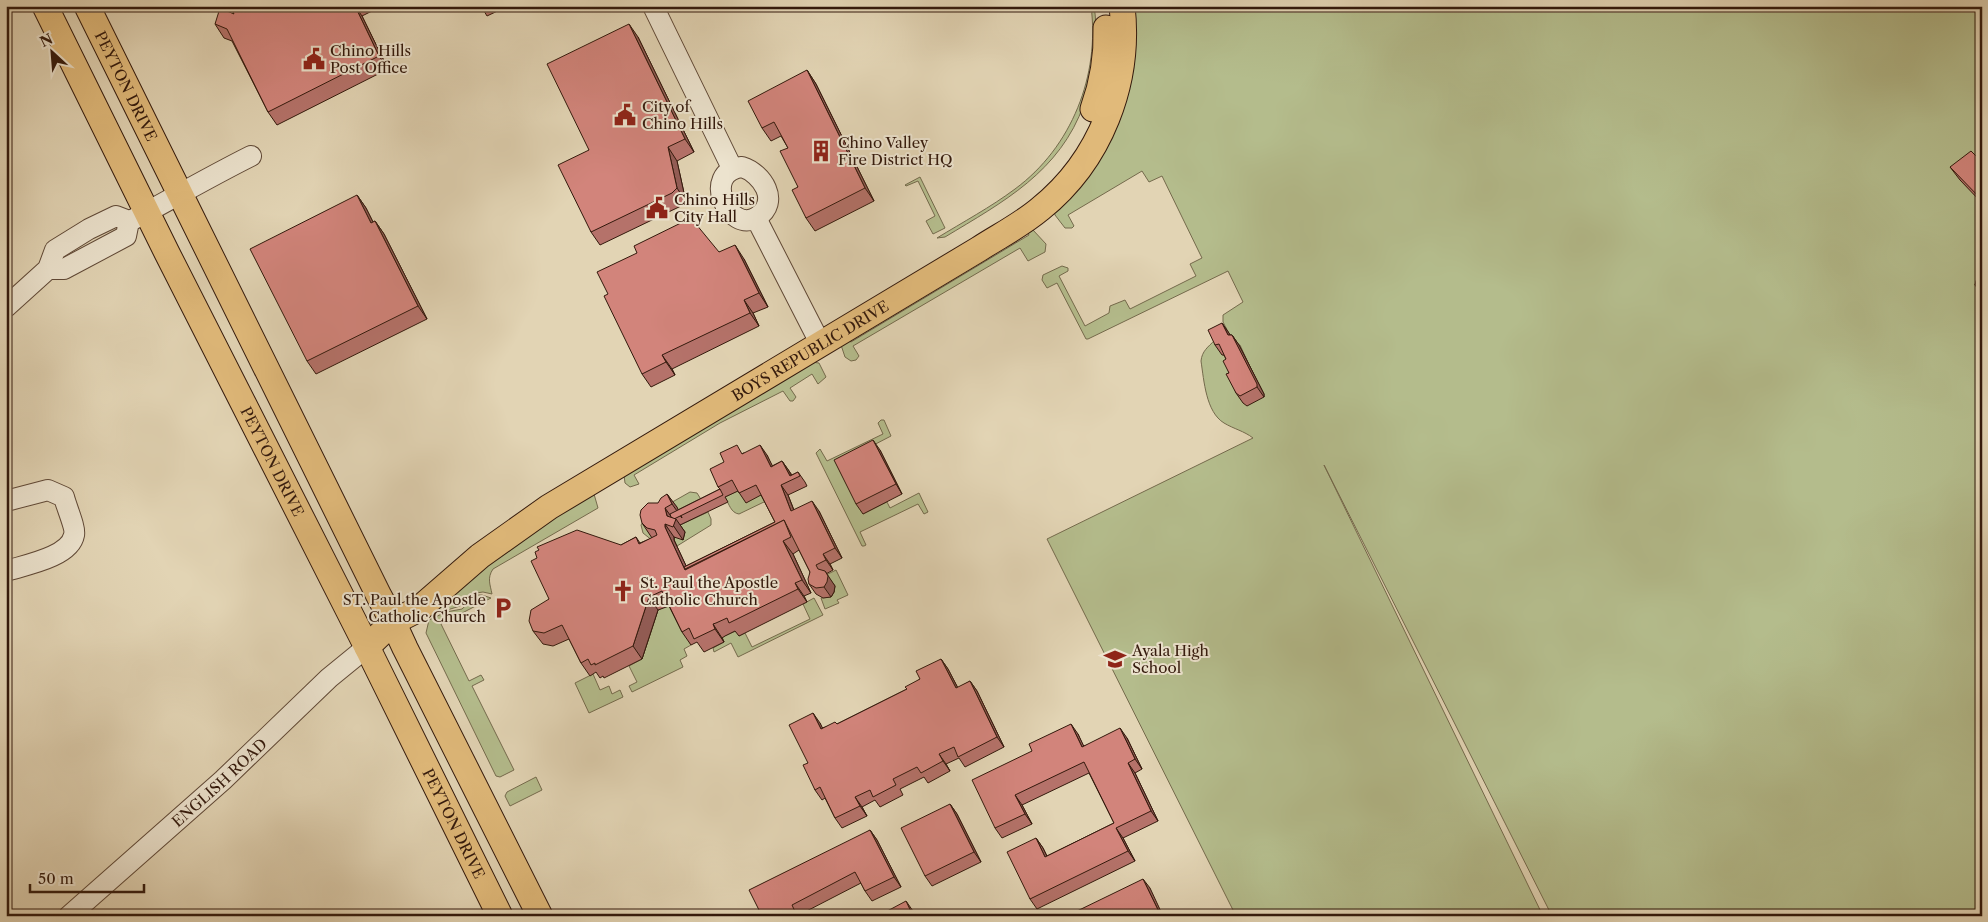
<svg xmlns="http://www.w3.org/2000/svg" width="1988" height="922" viewBox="0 0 1988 922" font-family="'Libre Caslon Text',serif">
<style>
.green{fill:#b4bc8c;stroke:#746a4c}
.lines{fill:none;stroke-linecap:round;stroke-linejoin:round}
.minor-casing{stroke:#5f4836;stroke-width:22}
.major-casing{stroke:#33190c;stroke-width:27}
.minor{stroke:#ece3ce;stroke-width:20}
.major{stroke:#e1ba7a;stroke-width:25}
.wall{fill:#b5726a;stroke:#33190c;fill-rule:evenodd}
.shaded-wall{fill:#935c56;stroke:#33190c}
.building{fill:#d2847b;stroke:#33190c}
.labels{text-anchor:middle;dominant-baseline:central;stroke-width:4;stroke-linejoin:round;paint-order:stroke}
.poi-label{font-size:15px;fill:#33190c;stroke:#ece3ce;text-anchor:start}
.street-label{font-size:15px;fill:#33190c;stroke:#ece3ce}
</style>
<rect width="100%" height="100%" fill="#e2d4b4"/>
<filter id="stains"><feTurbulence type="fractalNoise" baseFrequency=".004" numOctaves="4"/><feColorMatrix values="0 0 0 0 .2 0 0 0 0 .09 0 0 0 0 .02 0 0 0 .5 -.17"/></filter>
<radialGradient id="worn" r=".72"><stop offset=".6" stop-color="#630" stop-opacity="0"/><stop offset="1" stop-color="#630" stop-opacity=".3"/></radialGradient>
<g class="green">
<path d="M1091,6H1094C1098,30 1095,51 1090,74C1088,84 1087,94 1084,104C1060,172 1003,202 945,237L937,238C963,222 991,207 1015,189C1072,147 1100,75 1091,6Z"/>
<path d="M1131,6H1982V916H1552L1324,465L1543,916H1236L1047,539L1253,438C1244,431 1234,429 1224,423C1206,412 1204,381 1201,361C1202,351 1208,347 1215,340L1223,355L1226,354L1264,397L1240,345H1235L1223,322V315L1243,302L1228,271L1088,339H1086L1057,283L1047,288L1042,280L1043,275L1062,266L1068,268V271L1059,276L1085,326L1109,313L1110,306L1125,300L1130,309L1196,276L1190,264L1202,258L1162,176L1149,182L1142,171L1068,215L1074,226L1072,228H1065L1055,215L1054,211L1069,195Z"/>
<path d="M920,177L945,228L933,234L926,221L935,216L918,181L906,186L905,185Z"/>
<path d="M1033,230L1046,244L1045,252L1028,261L1020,248L853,346L859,356L856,360L851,361L845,357L841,345L849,341L851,342L1029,235L1027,231Z"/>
<path d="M811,362L819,363L826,377L818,384L812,374L790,388L796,397L793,401H790L783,391L720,423L634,475L639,484L630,487L625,483L624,475Z"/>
<path d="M881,420H884L891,436L864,450L863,514L887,502L890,508L919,493L928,512L924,514L918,504L860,532L866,545L864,546H862L816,453L820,449L827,461L883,434L878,423Z"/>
<path d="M739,490L763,495L766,501L739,514C731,513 729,504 725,497Z"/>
<path d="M690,492L697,493L702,501L650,533L653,541L643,533L641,525L646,517Z"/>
<path d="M594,494L598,508L493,569C487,578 490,584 492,594L483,592L476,593L460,606L428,616L518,539Z"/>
<path d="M708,512L711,519V525L677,546L674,540L676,527Z"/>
<path d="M836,570L848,595L837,600L839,603L825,609L821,598L831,597C839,588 832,581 824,576Z"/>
<path d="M477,595H482L491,598L441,624L469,681L481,675L484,680L472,686L514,770L500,777L496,776L495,774L426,633L429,620L446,612L462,609Z"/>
<path d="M814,598L823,615L738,657L731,643L714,652L713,648L724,642L722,637L736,631L739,636L745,633L752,647L810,619L803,604Z"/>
<path d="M671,604L691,645L684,649L687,656L680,660L683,667L632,692L629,686L637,682L629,666L642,659L658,610Z"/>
<path d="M593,674L600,690L609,686L612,694L620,690L623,697L589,713L575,683Z"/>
<path d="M536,777L542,790L510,806L505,796L507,792Z"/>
</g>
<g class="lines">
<g class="minor-casing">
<g id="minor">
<path d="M653,6L732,168"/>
<path d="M742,167C762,173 781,202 757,217C729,235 700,172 742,167Z"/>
<path d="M756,218L820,343"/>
<path d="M134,219C173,198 211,176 251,156"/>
<path d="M48,269H64L126,236L129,221"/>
<path d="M6,307L48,269L55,250L89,229L116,216L129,221"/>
<path d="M6,501L48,490L64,497C66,506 76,528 74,535C70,557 25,565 6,571"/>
<path id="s1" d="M69,916L223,780L329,678L367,647"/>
</g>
</g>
<g class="major-casing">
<g id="major">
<path id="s2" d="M45,6L167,253L367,647L500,916"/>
<path id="s3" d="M87,6L379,596L393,622L405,648L540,916"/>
<path d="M1093,109C1102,84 1107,56 1106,28"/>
<path id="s4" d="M367,647L393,622L419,609L480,556L549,507L979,249C999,236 1021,225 1040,209C1100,161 1131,83 1122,6"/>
</g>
</g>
<use href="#minor" class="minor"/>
<use href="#major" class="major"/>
</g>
<g class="wall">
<path d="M230,6H377L378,8L362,16L388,69L277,125L268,112L232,41L224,38L215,24L234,14Z"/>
<path d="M481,6H508L487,16Z"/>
<path d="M638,37L694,152L677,161L686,202L681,206L600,245L591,232L589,150Z"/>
<path d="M807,70L816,84L874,201L815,231L806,218L798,187L788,148L781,136L771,141L762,128Z"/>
<path d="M1982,162V203L1960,180L1950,167Z"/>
<path d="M357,195L366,208L373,222L375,221L384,234L427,319L316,374L307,361Z"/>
<path d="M719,252L744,259L768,307L753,313L759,326L672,369L675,375L651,387L642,374Z"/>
<path d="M1982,261V295L1975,285Z"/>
<path d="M1222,323L1230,335H1232L1239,345L1264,394V397L1247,406L1243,403L1236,393L1229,373L1226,359L1224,355H1222L1215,345Z"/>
<path d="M880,450L902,494L863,514L856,504Z"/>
<path d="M743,453L767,455L772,466L782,461L792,475L798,472L805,482L807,486L788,495L794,510L819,511L842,558L830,564L833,570L826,574L835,586L834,592L831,597L823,598L816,594L809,584L810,572L799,550L793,554L811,593L804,596L807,602L739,636L735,631L725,636L722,638L724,642L704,652L697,642L691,645L682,632L669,606L658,610L642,659L604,678L603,676L600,678L596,672L590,676L581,663L569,639L553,646L543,644L533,631L549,599L621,545L636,537L640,543L652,538L642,523L667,494L678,510L720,489L718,487ZM738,491L746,503L761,495L775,522L686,566L674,540V537L683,540L685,532L680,525L728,502L725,497Z"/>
<path d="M941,659L948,669L958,688L970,681L977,691L1004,747L965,767L959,758L946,764L950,771L928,783L924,777L900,789L903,795L880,807L875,800L862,807L867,816L842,828L835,818L825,798L822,800L815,790L808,763L820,723L822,728L837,724L907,689L920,679Z"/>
<path d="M1078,734L1083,746L1127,738L1142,769L1135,773L1158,821L1123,838L1135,861L1037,909L1030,899L1036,838L1043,848L1047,856L1114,823L1089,773L1022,805L1032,824L1002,838L995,828L1032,751Z"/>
<path d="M950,804L957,814L981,862L932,886L925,876Z"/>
<path d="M870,830L877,840L901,887L872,901L865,891L861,883L799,915L762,916Z"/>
</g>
<g class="shaded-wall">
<path d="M355,6L362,16L388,69L379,56Z"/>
<path d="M629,24L638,37L694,152L685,139Z"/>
<path d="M807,70L816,84L874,201L865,188Z"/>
<path d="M668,147L677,161L686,202L677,188Z"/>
<path d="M357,195L366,208L380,236L371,223Z"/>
<path d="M375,221L384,234L427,319L418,306Z"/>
<path d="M735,245L744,259L768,307L759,293Z"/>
<path d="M744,300L753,313L759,326L750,313Z"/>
<path d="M1222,323L1229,333L1235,345L1228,335Z"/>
<path d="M1232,335L1239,345L1264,394V397L1257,387Z"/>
<path d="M662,355L672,369L675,375L666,362Z"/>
<path d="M873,440L880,450L902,494L896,484Z"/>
<path d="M760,445L767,455L778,477L771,467Z"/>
<path d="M782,461L789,471L793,479L790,476Z"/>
<path d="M781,485L788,495L798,521L791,511Z"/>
<path d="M667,494L677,507L682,518L672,504Z"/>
<path d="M812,501L819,511L842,558L835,548Z"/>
<path d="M665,508L673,519H676L685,532L683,540L667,516Z"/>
<path d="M665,524L674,537V540L689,572L685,570L665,527Z"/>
<path d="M783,541L793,554L811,593L802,580Z"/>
<path d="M823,554L830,564L833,570L826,560Z"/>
<path d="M825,571L835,586L834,592L831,597L824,587Z"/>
<path d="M795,583L804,596L807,602L798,589Z"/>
<path d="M649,597L658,610L642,659L633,646Z"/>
<path d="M713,624L722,638L724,642L715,629Z"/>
<path d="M941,659L948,669L963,698L956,688Z"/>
<path d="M970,681L977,691L1004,747L997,737Z"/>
<path d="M813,713L820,723L828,739L821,729Z"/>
<path d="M1071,724L1078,734L1089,757L1082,747Z"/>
<path d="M1120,728L1127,738L1142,769L1135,759Z"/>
<path d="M939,754L946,764L950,771L943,761Z"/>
<path d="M1128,763L1135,773L1158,821L1151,811Z"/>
<path d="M1015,795L1022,805L1032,824L1025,814Z"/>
<path d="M855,797L862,807L867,816L860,806Z"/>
<path d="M950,804L957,814L981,862L974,852Z"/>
<path d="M1116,828L1123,838L1135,861L1128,851Z"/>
<path d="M870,830L877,840L901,887L894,877Z"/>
<path d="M1036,838L1043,848L1052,867L1045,857Z"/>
<path d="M1143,879L1150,888L1163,916H1161Z"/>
<path d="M906,901L913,911L915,916H913Z"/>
</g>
<g class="building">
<path d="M230,6H355L379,56L268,112L227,29L215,24L220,8L234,14Z"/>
<path d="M481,6H490L483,10Z"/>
<path d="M629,24L685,139L668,147L677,188L672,193L591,232L558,165L589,150L547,64Z"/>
<path d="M807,70L865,188L806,218L792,190L798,187L780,151L788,148L774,122L762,128L748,101Z"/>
<path d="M1971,151L1982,162V200L1950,167Z"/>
<path d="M357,195L371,223L375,221L418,306L307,361L250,249Z"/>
<path d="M691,218L719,252L735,245L759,293L744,300L750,313L662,355L666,362L642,374L604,296L608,294L597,272L637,253L634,246Z"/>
<path d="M1982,261V288L1975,285Z"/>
<path d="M1222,323L1228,335H1232L1257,384V387L1240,396L1236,393L1226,374L1229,373L1223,361L1226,359L1219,344L1215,345L1208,330Z"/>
<path d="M873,440L896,484L856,504L834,460Z"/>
<path d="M737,445L742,454L760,445L771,467L782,461L790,476L798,472L800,476L781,485L791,511L812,501L835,548L823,554L826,560L816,565L818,569L825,571L828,576L827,582L824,587L816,588L809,584L808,579L810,572L784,520L685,569L684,567L775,522L756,485L739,493L732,480L718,487L710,469L724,462L720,453Z"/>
<path d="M720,489L723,495L674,519L671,517L670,514Z"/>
<path d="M667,494L672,504L665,508L667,516L676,519L673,527L665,524V527L685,570L784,520L791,537L783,541L802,580L795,583L798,589L729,623L727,618L716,623L713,624L715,629L694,639L689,628L682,632L662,591L649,597L633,646L595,665V663L591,665L588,659L581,663L562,625L544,633L533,631L529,621L531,610L549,599L531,561L537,558L535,552L539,550L537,547L577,530L621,545L636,537L639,544L657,535L655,530L647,528L642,523L640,515L641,510L648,503H658L661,498Z"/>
<path d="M941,659L956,688L970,681L997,737L958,757L954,747L939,754L943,761L921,773L917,767L893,779L896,785L873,797L870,790L855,797L860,806L835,818L820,787L815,790L803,765L808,763L789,725L813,713L821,729L835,722L837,724L907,689L905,687L920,679L916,671Z"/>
<path d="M1071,724L1082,747L1120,728L1135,759L1128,763L1151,811L1116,828L1128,851L1030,899L1007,852L1036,838L1045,857L1114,823L1084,762L1015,795L1025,814L995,828L972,780L1032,751L1029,744Z"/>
<path d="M950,804L974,852L925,876L901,828Z"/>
<path d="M870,830L894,877L865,891L855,872L792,905L797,916H762L749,890Z"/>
<path d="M1143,879L1161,916H1075L1073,913Z"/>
<path d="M906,901L913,916H878Z"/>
</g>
<defs>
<g id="civic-bare" transform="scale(1.725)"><path d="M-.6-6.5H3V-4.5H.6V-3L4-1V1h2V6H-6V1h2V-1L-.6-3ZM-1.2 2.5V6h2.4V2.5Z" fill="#8f2418" stroke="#ece3ce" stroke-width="2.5" paint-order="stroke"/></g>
<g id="building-bare" transform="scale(1.725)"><path d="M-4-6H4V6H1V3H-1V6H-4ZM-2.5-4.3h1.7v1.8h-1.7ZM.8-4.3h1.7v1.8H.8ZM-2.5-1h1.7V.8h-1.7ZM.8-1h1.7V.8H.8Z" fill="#8f2418" stroke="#ece3ce" stroke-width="2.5" paint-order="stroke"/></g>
<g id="church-bare" transform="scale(1.725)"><path d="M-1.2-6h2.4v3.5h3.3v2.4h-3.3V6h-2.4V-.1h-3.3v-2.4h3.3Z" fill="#8f2418" stroke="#ece3ce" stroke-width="2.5" paint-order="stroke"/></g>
<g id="parking-bare" transform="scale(1.725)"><path d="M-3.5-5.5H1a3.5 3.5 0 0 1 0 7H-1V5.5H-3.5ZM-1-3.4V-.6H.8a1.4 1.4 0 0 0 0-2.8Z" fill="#8f2418" stroke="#ece3ce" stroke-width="2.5" paint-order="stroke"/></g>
<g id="school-bare" transform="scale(1.725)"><path d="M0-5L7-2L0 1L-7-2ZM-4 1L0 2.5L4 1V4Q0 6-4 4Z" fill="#8f2418" stroke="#ece3ce" stroke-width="2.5" paint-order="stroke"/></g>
</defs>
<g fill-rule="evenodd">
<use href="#civic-bare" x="314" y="59"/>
<use href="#civic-bare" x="625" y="115"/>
<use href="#building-bare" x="821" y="151"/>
<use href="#civic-bare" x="657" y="208"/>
<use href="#church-bare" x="623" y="591"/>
<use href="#parking-bare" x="503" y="608"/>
<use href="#school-bare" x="1115" y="659"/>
</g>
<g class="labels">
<g class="poi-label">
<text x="330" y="50">Chino Hills<tspan x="330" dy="17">Post Office</tspan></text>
<text x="642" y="106">City of<tspan x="642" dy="17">Chino Hills</tspan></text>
<text x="838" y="142">Chino Valley<tspan x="838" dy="17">Fire District HQ</tspan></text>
<text x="674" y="199">Chino Hills<tspan x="674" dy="17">City Hall</tspan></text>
<text x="640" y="582">St. Paul the Apostle<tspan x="640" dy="17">Catholic Church</tspan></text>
<text x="486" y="599" text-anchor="end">ST. Paul the Apostle<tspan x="486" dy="17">Catholic Church</tspan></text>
<text x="1132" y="650">Ayala High<tspan x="1132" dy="17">School</tspan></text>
</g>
<g class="street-label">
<text stroke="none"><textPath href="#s3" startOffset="89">PEYTON DRIVE</textPath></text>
<text stroke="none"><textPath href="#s4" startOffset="535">BOYS REPUBLIC DRIVE</textPath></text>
<text stroke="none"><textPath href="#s2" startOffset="509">PEYTON DRIVE</textPath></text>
<text stroke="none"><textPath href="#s1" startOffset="201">ENGLISH ROAD</textPath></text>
<text stroke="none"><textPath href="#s2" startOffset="914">PEYTON DRIVE</textPath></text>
</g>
</g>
<rect width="1988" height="922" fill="none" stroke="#e2d4b4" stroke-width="25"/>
<rect x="8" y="8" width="1973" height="907" fill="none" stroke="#33190c" stroke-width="2.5"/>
<rect x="12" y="12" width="1963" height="897" fill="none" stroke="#33190c"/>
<g transform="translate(52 52) rotate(334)" stroke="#ece3ce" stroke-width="4" paint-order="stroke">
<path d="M0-4L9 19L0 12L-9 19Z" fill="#33190c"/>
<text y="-8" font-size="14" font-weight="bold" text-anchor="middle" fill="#33190c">N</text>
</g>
<path d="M30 884v8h114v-8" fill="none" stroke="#33190c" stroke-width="2.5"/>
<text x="38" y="884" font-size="15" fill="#33190c" stroke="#ece3ce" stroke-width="4" paint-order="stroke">50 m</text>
<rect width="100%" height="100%" filter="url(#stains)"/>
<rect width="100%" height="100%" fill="url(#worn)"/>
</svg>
